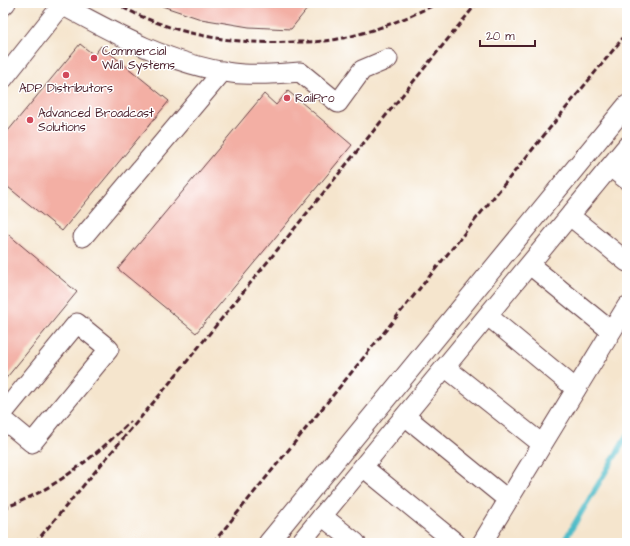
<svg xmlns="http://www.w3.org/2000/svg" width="630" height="546" viewBox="0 0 630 546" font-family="'Architects Daughter',sans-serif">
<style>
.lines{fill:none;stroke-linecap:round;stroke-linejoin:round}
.stream{stroke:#4fbcc8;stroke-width:5.5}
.building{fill:#f3afa4}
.minor-casing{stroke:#643d43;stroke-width:21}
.minor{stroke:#fff;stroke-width:19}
.rail{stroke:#4a1f2b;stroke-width:3;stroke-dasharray:6 3;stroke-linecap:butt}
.poi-dot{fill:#d1495b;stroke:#fff;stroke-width:1.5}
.labels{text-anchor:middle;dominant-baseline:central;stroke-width:3;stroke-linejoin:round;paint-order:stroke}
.poi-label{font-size:12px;fill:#4a1f2b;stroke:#fff;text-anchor:start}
</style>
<rect width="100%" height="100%" fill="#fff"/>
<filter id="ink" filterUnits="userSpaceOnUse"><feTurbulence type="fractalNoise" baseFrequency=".025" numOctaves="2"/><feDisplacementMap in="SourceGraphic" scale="8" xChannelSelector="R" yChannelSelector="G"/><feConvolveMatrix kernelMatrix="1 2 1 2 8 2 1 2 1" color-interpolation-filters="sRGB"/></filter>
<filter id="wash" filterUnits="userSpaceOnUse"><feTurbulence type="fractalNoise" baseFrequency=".012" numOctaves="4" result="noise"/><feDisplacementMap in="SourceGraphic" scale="16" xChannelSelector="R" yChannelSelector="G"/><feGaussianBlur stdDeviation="0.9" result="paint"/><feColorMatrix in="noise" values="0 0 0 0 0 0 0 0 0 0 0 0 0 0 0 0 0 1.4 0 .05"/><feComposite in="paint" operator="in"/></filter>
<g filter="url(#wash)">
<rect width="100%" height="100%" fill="#f5e5cd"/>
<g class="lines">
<path class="stream" d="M563,543L627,436"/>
</g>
<g id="blocks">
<g class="building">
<path d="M162,3H312L291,29L249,27L201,19L162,6Z"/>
<path d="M80,44L94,55L101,46L169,101L62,231L3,183V137Z"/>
<path d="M288,91L352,145L196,333L118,269L264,94L276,105Z"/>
<path d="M3,230L77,292L3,382Z"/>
</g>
</g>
</g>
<g filter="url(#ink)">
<use href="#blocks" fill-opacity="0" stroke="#643d43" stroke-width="1"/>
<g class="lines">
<g class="minor-casing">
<g id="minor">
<path d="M62,5C117,35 170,64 232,73C254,76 278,74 300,72L338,103L362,70L388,59"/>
<path d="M3,6L6,3"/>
<path d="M3,79L62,5L59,3"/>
<path d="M610,167L627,180"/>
<path d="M570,216L627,262"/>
<path d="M83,237L223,71"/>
<path d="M530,265L611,331"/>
<path d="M488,316L576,389"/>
<path d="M445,367L542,444"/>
<path d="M3,413L77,323L109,349L32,443L3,419"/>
<path d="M405,416L508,500"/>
<path d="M363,467L456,543"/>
<path d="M322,516L356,543"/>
<path d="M268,543L627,105"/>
<path d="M300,543L627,146"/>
<path d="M482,543L627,306"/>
</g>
</g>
<use href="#minor" class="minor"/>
<g class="rail">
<path d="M115,3C169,34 231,45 293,42C308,42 324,42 338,39C373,32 406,19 438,3"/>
<path d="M3,508C52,492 94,457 131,421"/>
<path d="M35,543L163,391L477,3"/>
<path d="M213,543L627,33"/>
<path d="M626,543L627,542"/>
</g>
</g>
</g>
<g class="poi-dot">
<circle cx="94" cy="58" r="4"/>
<circle cx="66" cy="75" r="4"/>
<circle cx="287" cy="98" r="4"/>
<circle cx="30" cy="120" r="4"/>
</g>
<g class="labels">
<g class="poi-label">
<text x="102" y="51">Commercial<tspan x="102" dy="14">Wall Systems</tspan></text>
<text x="66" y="88" text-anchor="middle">ADP Distributors</text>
<text x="295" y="98">RailPro</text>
<text x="38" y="113">Advanced Broadcast<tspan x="38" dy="14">Solutions</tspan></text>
</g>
</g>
<rect width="630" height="546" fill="none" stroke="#fff" stroke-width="16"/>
<path d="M480 40v6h55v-6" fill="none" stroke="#4a1f2b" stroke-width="2"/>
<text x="486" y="40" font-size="12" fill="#4a1f2b" stroke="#ffffff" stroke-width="3" paint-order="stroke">20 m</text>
</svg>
